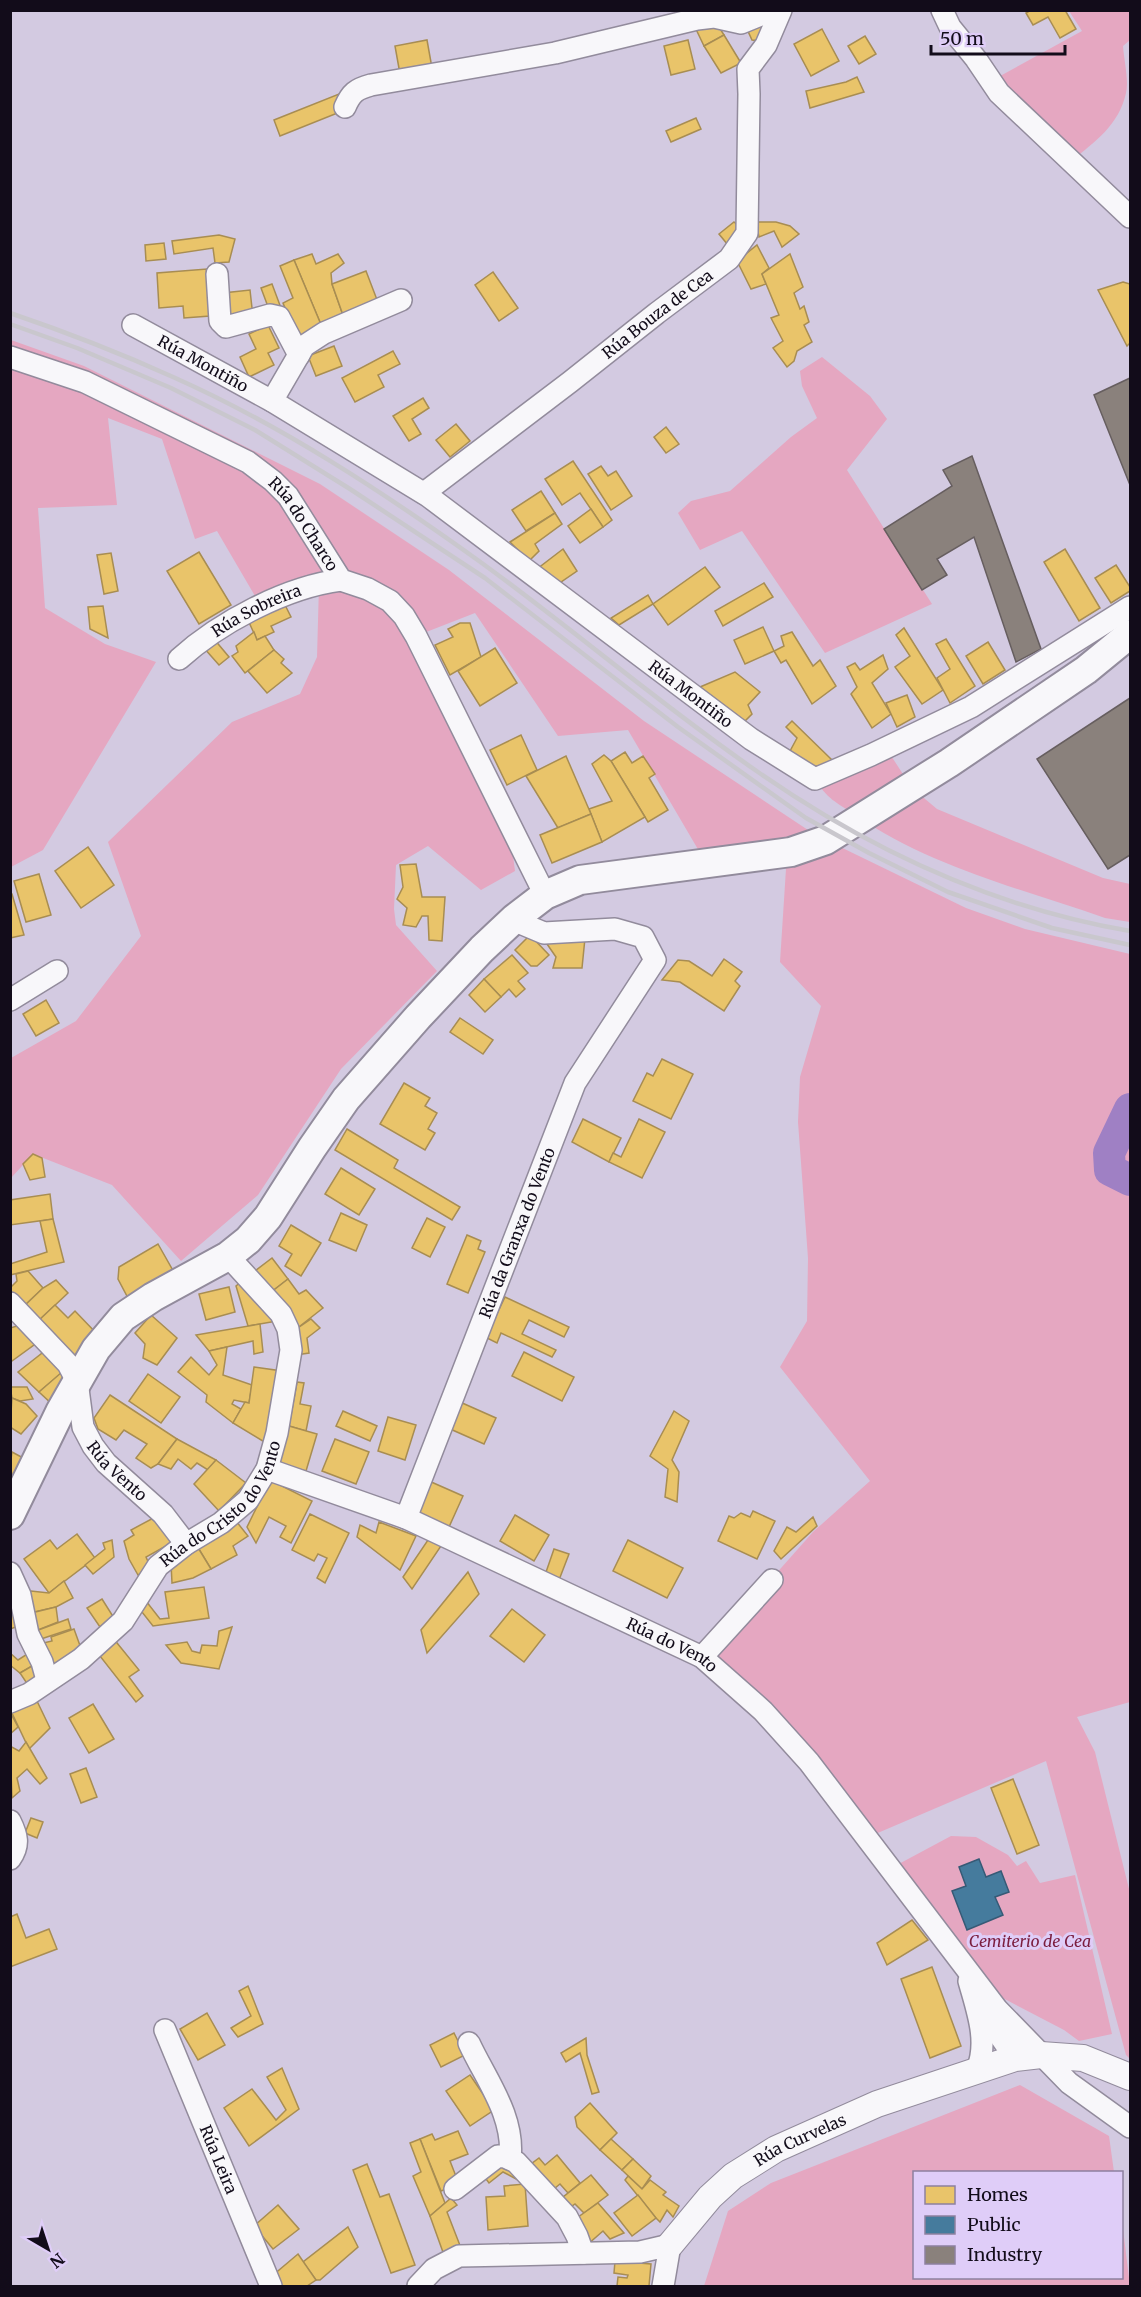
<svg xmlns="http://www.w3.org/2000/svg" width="1141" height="2297" viewBox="0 0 1141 2297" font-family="Merriweather,serif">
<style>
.green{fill:#e5a7c1}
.homes{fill:#e9c46a;stroke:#a88d52;stroke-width:1.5}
.public{fill:#457b9d;stroke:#365a76;stroke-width:1.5}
.industry{fill:#8a817c;stroke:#665e5f;stroke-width:1.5}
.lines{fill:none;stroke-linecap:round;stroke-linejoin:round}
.river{stroke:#9f80c4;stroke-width:32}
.minor-casing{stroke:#928b9c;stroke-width:24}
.tertiary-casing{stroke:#928b9c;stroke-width:28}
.secondary-casing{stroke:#928b9c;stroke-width:32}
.minor{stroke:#f8f7fa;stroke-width:21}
.tertiary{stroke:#f8f7fa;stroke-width:26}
.secondary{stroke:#f8f7fa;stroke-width:28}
.rail{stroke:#c9c7cd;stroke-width:4.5}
.labels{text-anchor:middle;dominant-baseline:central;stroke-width:6;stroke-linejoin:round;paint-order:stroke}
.street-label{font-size:16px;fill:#120c1a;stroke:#dfcdf8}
.park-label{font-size:16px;font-style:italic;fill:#7b1d3f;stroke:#dfcdf8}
</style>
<rect width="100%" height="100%" fill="#d3cae1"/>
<g class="green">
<path d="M1069,11H1130V40L1123,46C1124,61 1129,80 1126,93C1119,125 1095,142 1071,161L991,81L1082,31Z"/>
<path d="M11,340L84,366L320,484L449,570L644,721L814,834L798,838L699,851L628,730L558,736L475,613L416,636L509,825L515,871L481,890L428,846L396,865L394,909L396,925L437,971L341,1069L258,1195L181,1261L112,1185L33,1154L11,1178V1058L76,1021L141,936L108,842L232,722L300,694L317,657L319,585L289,594L255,596L217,531L195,539L162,439L108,418L117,505L38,508L45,608L105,644L156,662L43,850L11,867Z"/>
<path d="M822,357L870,396L887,419L847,470L932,604L825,653L742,531L700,550L678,513L691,501L730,491L791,437L817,418L802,386L800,371Z"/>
<path d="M886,748L912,788L937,809L1103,878L1130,884V922L1105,918C1019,888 931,867 855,815C835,801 828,800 815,779Z"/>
<path d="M826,840L966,908L1025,929L1130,954V1702L1077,1717L1095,1752L1130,1893V2059L1126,2055L1046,1761L866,1838L702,1657L813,1532L870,1481L780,1367L807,1321L808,1258L798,1122L800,1077L821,1006L780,962L786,869L772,855Z"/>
<path d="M951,1836L976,1837L1008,1855L1017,1866L1026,1861L1040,1883L1075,1875L1112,2034L1079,2041L1064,2030L995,1994L895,1866Z"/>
<path d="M1020,2085L1109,2136L1114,2172H914V2278H1122V2221L1130,2286H704L728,2211L771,2183Z"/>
</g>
<g class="homes">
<path d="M1031,10H1065L1076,29L1060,38L1048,17L1033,25L1026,13Z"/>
<path d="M770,18L761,41L752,40L747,29Z"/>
<path d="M714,19L724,35L704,46L694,25Z"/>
<path d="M822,29L839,61L811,76L794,44Z"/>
<path d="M724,35L741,63L721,73L704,46Z"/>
<path d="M865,36L876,54L859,64L848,46Z"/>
<path d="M427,40L432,68L400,74L395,46Z"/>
<path d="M688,40L695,69L671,75L664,46Z"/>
<path d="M857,77L864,92L810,108L806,91L846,82Z"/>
<path d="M339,94L340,112L280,136L274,120Z"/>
<path d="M696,118L701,129L671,142L666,131Z"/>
<path d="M734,222L741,228L728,245L719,234Z"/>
<path d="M756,222H776L790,226L799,234L782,247L774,231L759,237Z"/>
<path d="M219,235L235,239L229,262L215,263L213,248L174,254L172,241Z"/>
<path d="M164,243L166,259L146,261L145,245Z"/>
<path d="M757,245L769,268L762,274L766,284L751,289L737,261Z"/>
<path d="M312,254L316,264L338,254L344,263L331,273L332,284L344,318L322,327L294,260Z"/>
<path d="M790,254L803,287L794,293L800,309L804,306L809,322L804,325L812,342L797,351L794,361L787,367L773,348L783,341L771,318L779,315L762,274Z"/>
<path d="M294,260L322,327L297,337L283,303L293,298L280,266Z"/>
<path d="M207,269L210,316L184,318L183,306L159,308L157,273Z"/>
<path d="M366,271L379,305L344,318L332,284Z"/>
<path d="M493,272L518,308L499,321L475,285Z"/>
<path d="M1123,282L1130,284V343L1127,346L1098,290Z"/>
<path d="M272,284L281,308L270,312L261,288Z"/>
<path d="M250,290L253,317L225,320L223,293Z"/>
<path d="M268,325L279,348L268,353L274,365L249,377L240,357L256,349L249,334Z"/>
<path d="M334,346L342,366L316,376L308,356Z"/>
<path d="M393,351L400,364L378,375L384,387L355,402L342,378Z"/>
<path d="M423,398L429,408L412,419L421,434L409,441L393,416Z"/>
<path d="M456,424L470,441L450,457L436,440Z"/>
<path d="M666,427L679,444L666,453L654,437Z"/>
<path d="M573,461L612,520L603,527L580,493L562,505L545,479Z"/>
<path d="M601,466L608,476L616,471L632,496L611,510L588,474Z"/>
<path d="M541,491L555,513L526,531L512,510Z"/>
<path d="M591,509L603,527L580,543L568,526Z"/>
<path d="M555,513L562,524L535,544L539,551L529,561L510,542Z"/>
<path d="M563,549L577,571L558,584L537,569Z"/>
<path d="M1065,549L1100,608L1079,621L1044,562Z"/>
<path d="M199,552L231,605L199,624L167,571Z"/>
<path d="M111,553L118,591L104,594L97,555Z"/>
<path d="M1116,565L1130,587V591L1111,603L1095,578Z"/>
<path d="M705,567L720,587L668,625L653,604Z"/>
<path d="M764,583L773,597L723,626L715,611Z"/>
<path d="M648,595L653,604L619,625L611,618Z"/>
<path d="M284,603L291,617L271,626L274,632L257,640L248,620Z"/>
<path d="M103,606L108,638L90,629L88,607Z"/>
<path d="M460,623H470L481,657L450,675L435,645L453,637L448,629Z"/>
<path d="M763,627L774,651L745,664L734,640Z"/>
<path d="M904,628L943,690L922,704L895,667L910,656L896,635Z"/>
<path d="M254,632L257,640L265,636L274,650L245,673L232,656L238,652L236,646Z"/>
<path d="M792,632L813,666L820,660L836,686L812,704L786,660L781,663L774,651L784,646L781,636Z"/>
<path d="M214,639L229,657L219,665L204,648Z"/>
<path d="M946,639L975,686L950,703L937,678L950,669L936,644Z"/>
<path d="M988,642L1005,670L983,684L966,656Z"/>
<path d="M495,648L517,683L480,706L458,671Z"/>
<path d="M274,650L284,659L281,663L292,673L267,693L248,671Z"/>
<path d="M883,655L888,669L872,683L891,714L872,728L851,694L857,687L847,667L855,663L860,670Z"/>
<path d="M735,672L760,692L748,705L752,714L745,721L700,687Z"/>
<path d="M907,695L915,717L897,727L886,703Z"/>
<path d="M792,721L832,760L827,765L810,767L789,753L797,738L786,727Z"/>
<path d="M521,735L537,770L507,785L490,750Z"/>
<path d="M625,752L632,763L643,756L655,774L649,778L668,810L648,822L611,761Z"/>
<path d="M604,755L611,761L645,817L602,842L589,809L612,801L592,764Z"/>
<path d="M566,756L591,814L558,828L526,776Z"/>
<path d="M591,814L602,842L552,863L540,835Z"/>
<path d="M88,847L114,885L81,908L55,871Z"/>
<path d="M416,864L422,897H445L442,941L429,940L428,916H422L416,927L403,925L407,908L397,899L403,887L400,865Z"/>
<path d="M39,874L51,915L26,922L14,881Z"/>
<path d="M10,894H12L24,935L10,938Z"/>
<path d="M530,935L549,955L537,966H531L515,950Z"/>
<path d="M548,938H585L582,968H553L556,957L547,944Z"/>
<path d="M512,955L528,973L518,981L525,989L516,997L509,989L501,997L484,979Z"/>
<path d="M724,959L742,972L735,981L740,986L724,1011L680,982L662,980L678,960L689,961L712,976Z"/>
<path d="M484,979L501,997L485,1012L469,995Z"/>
<path d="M46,1000L59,1023L36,1036L23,1014Z"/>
<path d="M460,1018L493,1040L483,1054L450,1032Z"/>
<path d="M662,1059L693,1074L671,1119L633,1101L647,1073L653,1076Z"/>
<path d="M404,1083L430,1098L425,1106L437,1113L428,1129L435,1133L425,1150L380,1124Z"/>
<path d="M583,1119L621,1138L609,1162L572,1142Z"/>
<path d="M639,1119L665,1132L642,1178L609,1162L613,1153L621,1157Z"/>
<path d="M347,1129L398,1160L394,1168L460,1207L452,1220L335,1150Z"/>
<path d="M33,1154L42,1158L45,1177L30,1180L23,1164Z"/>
<path d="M341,1168L375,1189L359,1215L325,1194Z"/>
<path d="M50,1194L53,1219L10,1225V1200Z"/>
<path d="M341,1213L367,1225L356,1251L329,1240Z"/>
<path d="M427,1218L445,1227L430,1257L412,1248Z"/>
<path d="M53,1219L64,1262L10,1275V1264L47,1252L40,1221Z"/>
<path d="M291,1225L321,1243L301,1276L285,1266L292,1254L279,1246Z"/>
<path d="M467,1235L481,1241L478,1249L485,1252L468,1293L447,1284Z"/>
<path d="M158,1244L175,1274L128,1298L118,1279L119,1267Z"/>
<path d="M272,1258L288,1279L270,1293L251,1274Z"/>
<path d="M28,1271L43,1288L21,1309L10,1296V1288L17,1281L16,1274Z"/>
<path d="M288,1279L299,1294L306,1290L323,1308L295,1330L270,1293Z"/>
<path d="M56,1280L68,1293L35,1324L21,1309L43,1288Z"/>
<path d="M242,1281L277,1321L248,1326L236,1286Z"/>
<path d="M229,1287L235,1312L206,1320L199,1294Z"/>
<path d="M505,1297L569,1327L564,1337L529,1320L522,1334L556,1350L552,1357L501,1333L497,1343L481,1335L493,1322Z"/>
<path d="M55,1305L68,1318L75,1311L98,1335L76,1355L67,1357L35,1324Z"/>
<path d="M151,1315L177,1338L157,1365L143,1358L145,1344L135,1333Z"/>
<path d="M311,1319L320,1328L307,1338L309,1353L296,1355L295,1330Z"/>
<path d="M24,1324L38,1342L12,1361L10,1358V1328Z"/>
<path d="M260,1324L263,1352L254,1354L253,1341L209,1351L196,1335Z"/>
<path d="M227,1347L223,1375L252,1385L249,1403L234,1400L232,1404L241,1409L233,1423L206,1402L207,1395L178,1372L191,1357L209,1375L217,1365L209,1351Z"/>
<path d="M46,1350L65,1370L39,1392L18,1372Z"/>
<path d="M524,1352L574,1377L562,1401L512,1376Z"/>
<path d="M254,1367L282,1371L266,1443L233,1423L245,1402L249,1403Z"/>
<path d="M62,1372L68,1380L52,1404L39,1392Z"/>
<path d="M148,1374L180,1397L161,1423L129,1401Z"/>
<path d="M297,1382L304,1383L300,1404L311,1406L306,1431L289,1426Z"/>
<path d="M10,1387H27L33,1399L20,1401L12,1398Z"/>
<path d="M110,1395L177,1439L158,1464L151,1468L136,1458L147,1444L124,1430L116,1440L98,1429L94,1418Z"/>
<path d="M12,1398L26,1404L37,1416L21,1434L10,1427Z"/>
<path d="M460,1402L496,1418L484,1444L448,1428Z"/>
<path d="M343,1411L377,1426L370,1441L336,1426Z"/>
<path d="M674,1411L689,1421L672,1460L679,1472L677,1502L665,1497L668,1469L650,1456Z"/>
<path d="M388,1417L416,1425L405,1460L378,1451Z"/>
<path d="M289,1426L317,1434L306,1471L278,1463Z"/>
<path d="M177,1439L216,1460L208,1470L197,1463L191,1469L178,1459L171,1469L158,1464Z"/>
<path d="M335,1439L369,1452L356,1484L322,1471Z"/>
<path d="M12,1452L27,1460L13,1479L10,1466Z"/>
<path d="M216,1460L246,1483L219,1511L194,1484Z"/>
<path d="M270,1480L312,1501L291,1543L280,1537L286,1526L269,1517L256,1543L247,1527Z"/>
<path d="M429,1481L463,1496L449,1527L415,1511Z"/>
<path d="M753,1511L775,1521L757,1559L718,1541L729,1516L734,1518L741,1513L750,1517Z"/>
<path d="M310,1514L349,1533L325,1583L317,1578L327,1558L318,1554L314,1561L292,1550Z"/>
<path d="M159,1515L175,1541L146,1557L150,1566L138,1575L129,1559L124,1541L134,1535L131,1530Z"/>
<path d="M515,1515L549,1535L534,1561L500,1541Z"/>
<path d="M813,1517L817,1526L781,1559L774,1551L787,1527L796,1532Z"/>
<path d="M236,1521L248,1536L233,1546L237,1555L211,1569L197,1546Z"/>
<path d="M379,1522L416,1536L400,1570L357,1537L360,1525L376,1533Z"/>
<path d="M77,1534L95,1558L49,1593L24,1559L50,1540L57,1549Z"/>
<path d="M430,1537L441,1546L412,1589L403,1577Z"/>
<path d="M112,1540L114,1557L93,1574L85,1565L105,1549L103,1543Z"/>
<path d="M628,1540L683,1568L667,1598L613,1571Z"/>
<path d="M197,1546L211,1569L193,1578L172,1583L171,1563Z"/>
<path d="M554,1549L569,1554L559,1580L545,1575Z"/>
<path d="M468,1572L479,1594L427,1653L421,1630Z"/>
<path d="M64,1581L73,1598L56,1607L30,1613L26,1596L31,1591L49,1593Z"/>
<path d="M204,1587L209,1618L153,1626L138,1607L146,1601L160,1619L169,1618L165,1592Z"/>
<path d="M102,1599L114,1618L100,1627L87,1608Z"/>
<path d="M56,1607L58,1622L33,1632L27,1614Z"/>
<path d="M16,1609L22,1625L10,1629V1610Z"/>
<path d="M512,1609L545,1635L524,1662L490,1636Z"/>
<path d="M68,1619L71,1629L35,1641L33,1632Z"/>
<path d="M232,1627L219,1669L181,1663L166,1645L187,1642L192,1651L200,1653L202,1645L217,1646L219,1631Z"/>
<path d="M74,1629L83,1654L51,1671L39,1644L52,1641L51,1637Z"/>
<path d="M113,1638L139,1670L129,1677L143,1696L136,1702L96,1651Z"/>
<path d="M32,1651L39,1662L20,1673L10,1665V1653L18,1660Z"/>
<path d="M39,1662L41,1680L30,1688L20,1673Z"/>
<path d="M35,1697L50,1728L29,1749L10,1709Z"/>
<path d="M93,1704L114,1739L89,1753L69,1718Z"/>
<path d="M10,1712L18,1727L10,1734Z"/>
<path d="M26,1742L47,1778L40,1784L27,1769L17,1778L20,1791L12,1798L10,1746L19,1751Z"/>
<path d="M86,1768L97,1797L81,1803L70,1774Z"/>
<path d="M1013,1779L1039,1845L1017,1854L991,1788Z"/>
<path d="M31,1818L43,1822L37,1838L25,1833Z"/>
<path d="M17,1914L26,1938L49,1929L57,1949L10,1967V1917Z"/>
<path d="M912,1920L928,1940L887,1965L877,1943Z"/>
<path d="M932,1967L961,2046L930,2058L901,1979Z"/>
<path d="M248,1986L263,2024L238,2037L231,2028L251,2016L239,1991Z"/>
<path d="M207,2013L225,2045L198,2060L180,2029Z"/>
<path d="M454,2033L465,2055L441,2067L430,2045Z"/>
<path d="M586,2038L587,2055L599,2092L592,2094L580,2053L566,2062L561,2053Z"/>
<path d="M282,2068L299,2109L249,2146L224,2108L252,2089L276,2120L286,2110L267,2077Z"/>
<path d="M470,2075L494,2110L470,2126L446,2091Z"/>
<path d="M590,2103L617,2133L600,2150L577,2127L575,2117Z"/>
<path d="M458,2131L468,2154L450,2161L459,2184L441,2191L420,2139L432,2134L435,2140Z"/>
<path d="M420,2139L445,2203L430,2216L413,2176L421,2172L410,2143Z"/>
<path d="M611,2139L633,2159L622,2170L600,2150Z"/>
<path d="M557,2155L580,2183L568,2193L560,2184L549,2193L531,2164L539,2158L545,2165Z"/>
<path d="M633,2159L651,2176L642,2189L622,2170Z"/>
<path d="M499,2163L524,2178L520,2181L503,2172L489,2183L483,2175Z"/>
<path d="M367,2164L380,2197L389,2194L415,2265L391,2273L353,2170Z"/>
<path d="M591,2175L608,2195L584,2213L575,2204L565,2211L558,2201Z"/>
<path d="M628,2176L642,2189L650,2180L666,2192L663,2195L679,2206L673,2217L667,2210L660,2222L656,2218L625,2180Z"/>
<path d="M525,2184L528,2226L488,2230L486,2197L505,2196L504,2186Z"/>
<path d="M638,2195L656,2218L632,2236L614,2213Z"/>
<path d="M451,2198L457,2205L447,2212L461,2248L444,2255L430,2216Z"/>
<path d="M598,2203L624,2233L610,2239L603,2231L588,2244L574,2220Z"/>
<path d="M278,2205L299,2229L273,2249L254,2226Z"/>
<path d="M348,2227L358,2247L320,2280H316L303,2262Z"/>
<path d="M298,2254L316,2280L307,2286H276L272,2276Z"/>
<path d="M615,2261L651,2264L649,2286H617L618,2277L627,2278L628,2275L614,2273Z"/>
</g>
<path class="public" d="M979,1859L986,1877L1001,1871L1009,1892L995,1897L1003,1915L967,1930L952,1891L966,1886L959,1867Z"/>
<g class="industry">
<path d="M1130,378V485L1094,395Z"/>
<path d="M972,456L1041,649L1016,662L974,537L937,559L947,575L922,590L884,529L952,486L943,470Z"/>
<path d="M1130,698V855L1108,869L1037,759Z"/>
</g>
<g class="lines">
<path class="river" d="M1130,1109L1109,1153L1110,1170L1130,1180"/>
<g class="minor-casing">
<g id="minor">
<path d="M942,10L950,27L976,59L999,93L1130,217"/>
<path d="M345,107C351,93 356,89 371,85L555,53L697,19L714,17L741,23L773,10"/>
<path d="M217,274L220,321L226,327L270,315L279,317L299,355"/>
<path id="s1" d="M133,325L272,401L428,496L751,739L815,779L871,755L971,707L1130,607"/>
<path id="s2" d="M10,357L85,382L248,462L273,481L288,496L341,580L368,589L390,601L404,616L416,636L545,895"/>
<path d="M272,401L304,346L324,333L401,300"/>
<path id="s3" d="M424,493L570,382L657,313L729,259L747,233L749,94L748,69L766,45L781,10"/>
<path id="s4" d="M179,659C220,622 286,587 341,580"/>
<path d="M10,1000L57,971"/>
<path id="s5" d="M10,1303L68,1364L77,1381L83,1427L93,1446L106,1463L163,1514L186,1544"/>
<path id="s6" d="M267,1469L406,1518L702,1657L763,1711L809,1762L997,2009L1069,2083L1130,2127"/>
<path id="s7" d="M406,1518L575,1083L655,960L643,937L615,929L544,933L513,920"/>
<path d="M10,1573L20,1595L28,1634L42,1662L47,1680"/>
<path d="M702,1657L772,1580"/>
<path id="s8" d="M10,1702L29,1694L81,1659L123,1621L158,1566L186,1544L221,1523L248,1500L267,1469L277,1433L291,1350L288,1329L281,1314L228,1256"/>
<path d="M10,1821C17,1835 20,1845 10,1859"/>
<path d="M969,1981C977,2010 989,2041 977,2070"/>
<path d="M980,2007L1015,2058"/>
<path id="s9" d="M165,2030L271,2286"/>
<path d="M469,2043C486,2080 515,2116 510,2159"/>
<path d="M455,2189L498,2156L505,2157L516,2162L567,2217L577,2236L583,2253"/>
<path d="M418,2286L434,2269L459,2256L640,2252L670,2245L663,2286"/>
</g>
</g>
<g class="tertiary-casing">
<g id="tertiary">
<path id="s10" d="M670,2245L710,2197L733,2176L776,2149L877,2104L1015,2058L1041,2055L1083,2058L1130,2077"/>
</g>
</g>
<g class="secondary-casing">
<path id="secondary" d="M10,1515L60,1412L96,1349L123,1317L153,1297L228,1256L248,1240L268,1217L312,1148L346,1099L418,1017L482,949L515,918L545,895L580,880L791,852L826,840L949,763L1086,670L1130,634"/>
</g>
<use href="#minor" class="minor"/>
<use href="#tertiary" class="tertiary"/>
<use href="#secondary" class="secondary"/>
<g class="rail">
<path d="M10,313C66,332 120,353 173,377C281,425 383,492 479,561C573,629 662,706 758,772C870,850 995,908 1130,931"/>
<path d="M10,324L77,348L171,388L255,430L350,489L485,578L678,727L806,818L869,853L948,892L1052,928L1130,945"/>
</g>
</g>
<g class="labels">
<g class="street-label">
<text stroke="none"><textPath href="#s3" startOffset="294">Rúa Bouza de Cea</textPath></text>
<text stroke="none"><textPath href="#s1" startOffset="80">Rúa Montiño</textPath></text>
<text stroke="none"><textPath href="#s2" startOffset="345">Rúa do Charco</textPath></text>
<text stroke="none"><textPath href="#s4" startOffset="92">Rúa Sobreira</textPath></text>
<text stroke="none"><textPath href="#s1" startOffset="670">Rúa Montiño</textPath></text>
<text stroke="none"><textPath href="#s7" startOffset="306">Rúa da Granxa do Vento</textPath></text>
<text stroke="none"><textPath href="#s5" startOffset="206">Rúa Vento</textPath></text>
<text stroke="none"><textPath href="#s8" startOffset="296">Rúa do Cristo do Vento</textPath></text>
<text stroke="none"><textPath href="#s6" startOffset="442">Rúa do Vento</textPath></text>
<text stroke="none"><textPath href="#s10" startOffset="170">Rúa Curvelas</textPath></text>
<text stroke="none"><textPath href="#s9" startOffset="140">Rúa Leira</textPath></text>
</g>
<g class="park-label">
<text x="1030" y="1941">Cemiterio de Cea</text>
</g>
</g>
<rect width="1141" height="2297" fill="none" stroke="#120c1a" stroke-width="24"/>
<rect x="913" y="2171" width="210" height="108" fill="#dfcdf8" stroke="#8d809f" stroke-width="1.5"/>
<rect x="925" y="2186" width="30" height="18" fill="#e9c46a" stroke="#8d809f" stroke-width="1.5"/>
<text x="967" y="2201" font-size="18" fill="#120c1a">Homes</text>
<rect x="925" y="2216" width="30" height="18" fill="#457b9d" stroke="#8d809f" stroke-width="1.5"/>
<text x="967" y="2231" font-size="18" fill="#120c1a">Public</text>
<rect x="925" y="2246" width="30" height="18" fill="#8a817c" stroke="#8d809f" stroke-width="1.5"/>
<text x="967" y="2261" font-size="18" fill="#120c1a">Industry</text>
<g transform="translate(48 2249) rotate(141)" stroke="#dfcdf8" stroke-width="4.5" paint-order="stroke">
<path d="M0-4.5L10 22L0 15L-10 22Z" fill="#120c1a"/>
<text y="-9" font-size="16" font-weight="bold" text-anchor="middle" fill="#120c1a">N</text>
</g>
<path d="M931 45v9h134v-9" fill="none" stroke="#120c1a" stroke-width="3"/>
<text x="940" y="45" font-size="18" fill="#120c1a" stroke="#dfcdf8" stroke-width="4.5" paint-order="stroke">50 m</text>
</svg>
